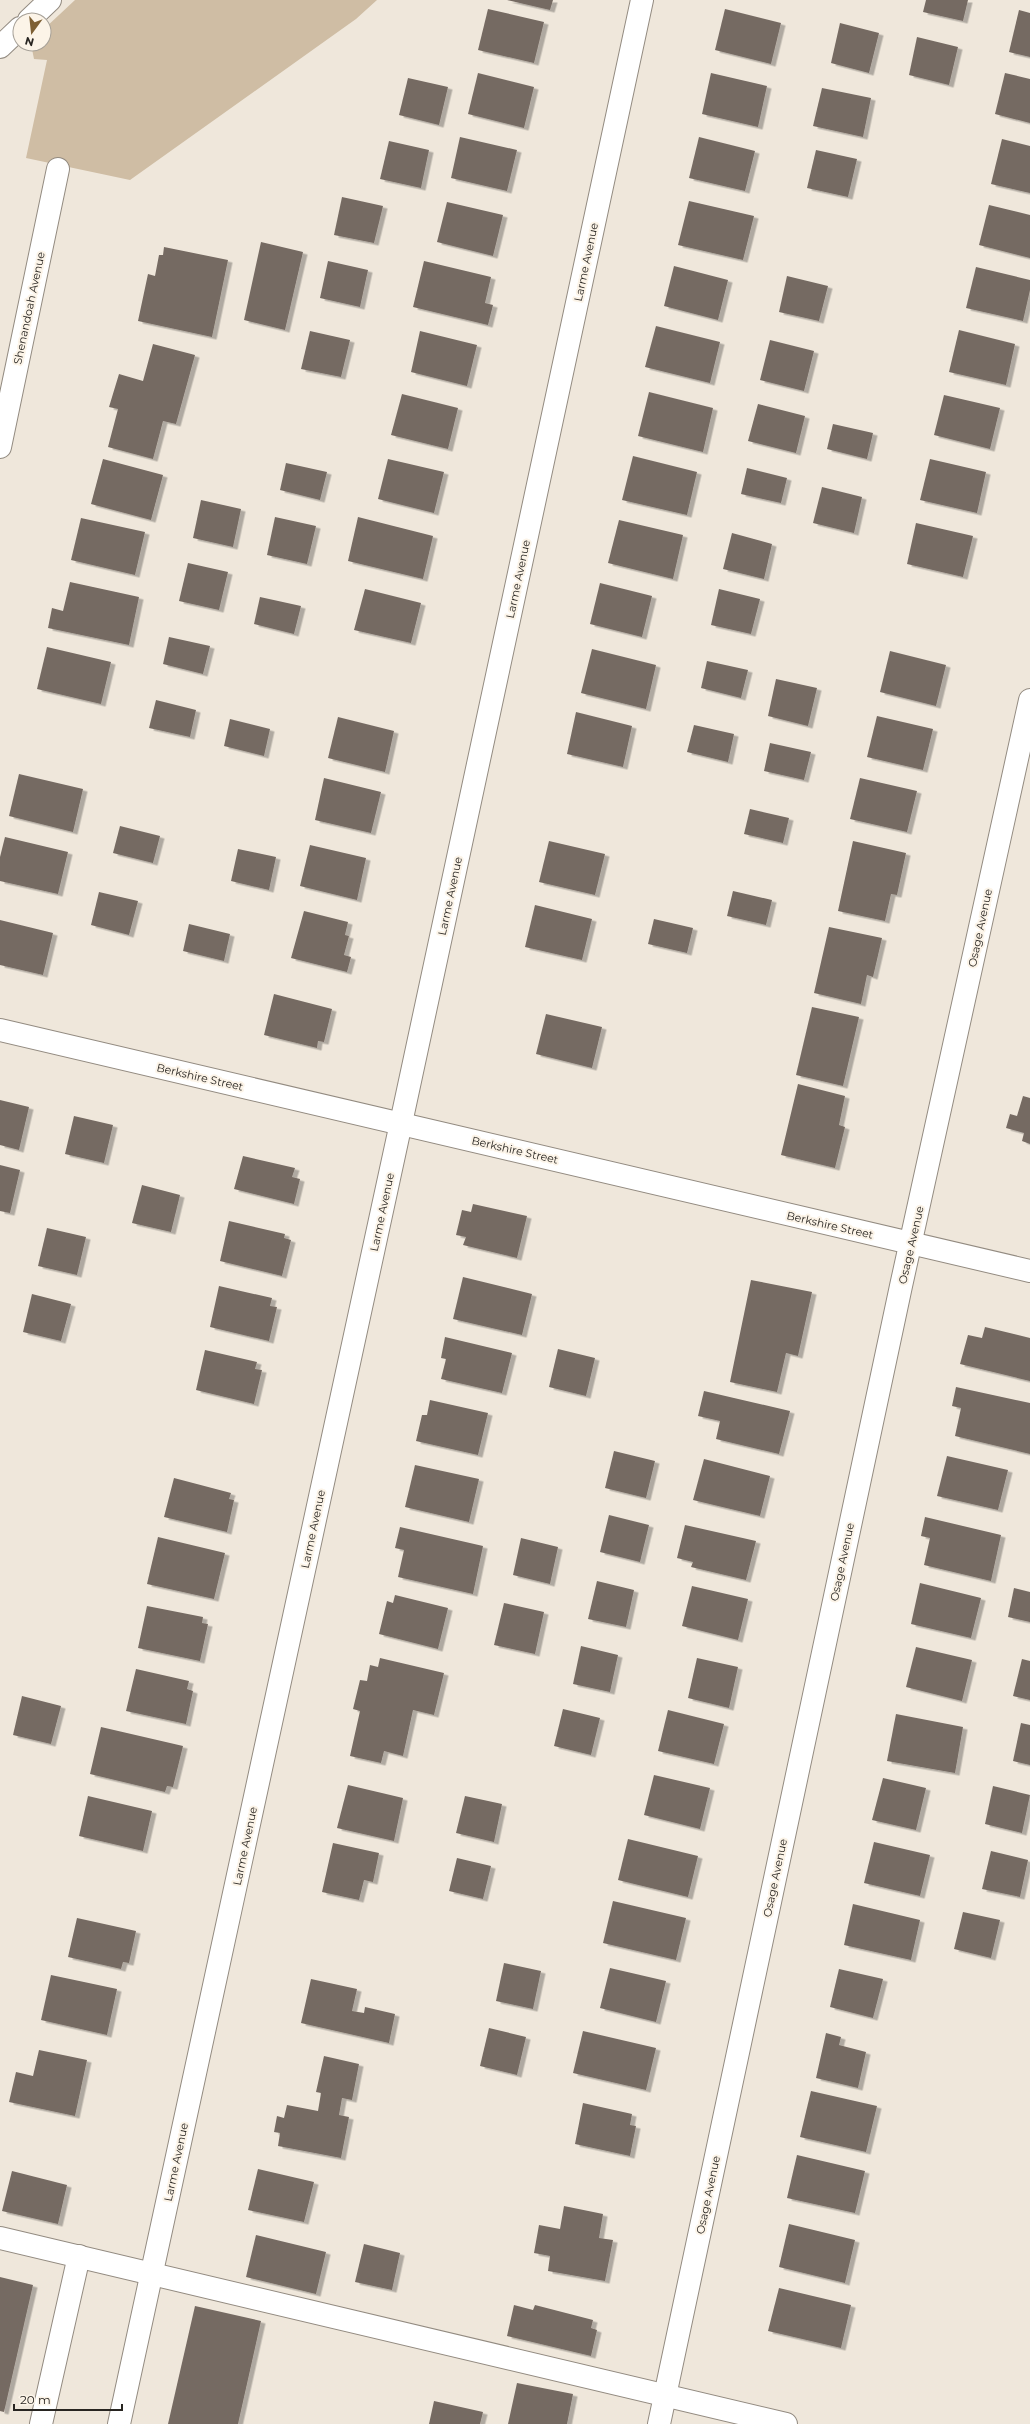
<svg xmlns="http://www.w3.org/2000/svg" width="1030" height="2424" viewBox="0 0 1030 2424" font-family="Montserrat,sans-serif">
<style>
.green{fill:#cfbda4}
.building{fill:#756a62;filter:url(#shadow)}
.lines{fill:none;stroke-linecap:round;stroke-linejoin:round}
.minor-casing{stroke:#938b81;stroke-width:24}
.minor{stroke:#fff;stroke-width:22}
.labels{text-anchor:middle;dominant-baseline:central;stroke-width:4;stroke-linejoin:round;paint-order:stroke}
.street-label{font-size:11px;fill:#282521;stroke:#fcf4e8}
</style>
<defs>
<filter id="shadow"><feDropShadow dx="4.5" dy="2.5" stdDeviation="0" flood-color="#0004"/></filter>
</defs>
<rect width="100%" height="100%" fill="#efe7db"/>
<path class="green" d="M75,0H377L356,19L130,180L26,158L47,60L34,59L31,44H44V29Z"/>
<g class="building">
<path d="M507,0H553L550,10Z"/>
<path d="M926,0H968L963,21L923,12Z"/>
<path d="M488,9L544,22L534,63L478,50Z"/>
<path d="M725,9L781,23L771,64L715,50Z"/>
<path d="M1019,10L1030,13V57L1009,52Z"/>
<path d="M840,23L879,33L869,73L831,63Z"/>
<path d="M917,37L958,47L949,85L909,75Z"/>
<path d="M478,73L534,87L524,128L468,114Z"/>
<path d="M711,73L767,86L758,127L702,114Z"/>
<path d="M1005,73L1030,79V123L995,114Z"/>
<path d="M408,78L448,87L439,125L399,115Z"/>
<path d="M822,88L871,98L863,137L813,126Z"/>
<path d="M460,137L517,150L507,191L451,178Z"/>
<path d="M699,137L755,151L745,191L689,178Z"/>
<path d="M1002,139L1030,146V193L991,184Z"/>
<path d="M389,141L429,150L421,188L380,179Z"/>
<path d="M816,150L857,159L848,197L807,188Z"/>
<path d="M342,197L383,206L374,243L334,235Z"/>
<path d="M689,201L754,216L743,260L678,245Z"/>
<path d="M447,202L503,215L493,256L437,242Z"/>
<path d="M989,205L1030,215V258L979,245Z"/>
<path d="M261,242L303,252L285,330L244,320Z"/>
<path d="M164,247L228,260L212,337L138,321L148,274L155,276L159,255H163Z"/>
<path d="M328,261L368,270L360,307L320,298Z"/>
<path d="M424,261L491,277L485,303L493,305L488,325L413,307Z"/>
<path d="M674,266L728,280L718,320L664,306Z"/>
<path d="M976,267L1030,280V290L1023,321L966,308Z"/>
<path d="M787,276L828,286L819,321L779,312Z"/>
<path d="M656,326L720,342L710,383L645,367Z"/>
<path d="M959,330L1015,344L1006,385L949,372Z"/>
<path d="M310,331L350,340L341,377L301,369Z"/>
<path d="M420,331L477,345L467,386L411,372Z"/>
<path d="M770,340L814,351L804,391L760,380Z"/>
<path d="M153,344L195,355L176,424L163,421L153,459L108,447L118,409L109,407L119,374L143,381Z"/>
<path d="M649,392L713,408L703,452L638,436Z"/>
<path d="M402,394L458,408L448,449L391,435Z"/>
<path d="M944,395L1000,408L990,449L934,435Z"/>
<path d="M758,404L805,416L796,453L748,441Z"/>
<path d="M833,424L873,433L867,459L827,449Z"/>
<path d="M633,456L697,472L687,515L622,500Z"/>
<path d="M103,459L163,475L151,520L91,504Z"/>
<path d="M388,459L444,472L434,513L378,499Z"/>
<path d="M930,459L986,472L977,513L920,500Z"/>
<path d="M286,463L327,472L320,500L280,490Z"/>
<path d="M747,468L787,478L781,503L741,494Z"/>
<path d="M822,487L862,497L854,533L813,523Z"/>
<path d="M201,500L241,509L233,547L193,538Z"/>
<path d="M275,517L316,526L307,564L267,555Z"/>
<path d="M358,517L433,536L423,579L348,561Z"/>
<path d="M81,518L145,532L135,575L71,560Z"/>
<path d="M619,520L683,535L673,579L608,563Z"/>
<path d="M916,523L973,536L963,577L907,564Z"/>
<path d="M732,533L772,544L764,579L723,569Z"/>
<path d="M188,563L228,572L219,610L179,601Z"/>
<path d="M70,582L139,597L129,645L48,628L52,608L63,611Z"/>
<path d="M600,583L652,596L642,637L590,624Z"/>
<path d="M365,589L421,603L411,643L354,630Z"/>
<path d="M719,589L760,599L751,634L711,625Z"/>
<path d="M260,597L301,606L294,634L254,624Z"/>
<path d="M169,637L210,646L203,674L163,664Z"/>
<path d="M47,647L111,662L101,704L37,689Z"/>
<path d="M592,649L656,665L646,709L581,693Z"/>
<path d="M890,651L946,665L936,706L880,692Z"/>
<path d="M707,661L748,670L741,698L701,688Z"/>
<path d="M776,679L817,688L808,726L768,716Z"/>
<path d="M156,700L196,710L190,737L149,728Z"/>
<path d="M576,712L632,726L623,767L567,754Z"/>
<path d="M877,716L933,729L923,770L867,757Z"/>
<path d="M338,717L394,731L385,772L328,758Z"/>
<path d="M230,719L270,729L264,756L224,746Z"/>
<path d="M694,725L734,734L728,762L687,752Z"/>
<path d="M770,743L811,752L804,780L764,771Z"/>
<path d="M19,774L83,789L73,832L9,816Z"/>
<path d="M324,778L381,792L371,833L315,820Z"/>
<path d="M860,778L917,791L907,832L850,819Z"/>
<path d="M750,809L789,818L783,843L744,834Z"/>
<path d="M120,826L160,836L153,863L113,853Z"/>
<path d="M5,837L68,852L58,894L0,881V857Z"/>
<path d="M549,841L605,854L595,895L539,882Z"/>
<path d="M853,841L906,853L897,895L891,894L885,921L838,911Z"/>
<path d="M310,845L366,858L357,900L300,886Z"/>
<path d="M238,849L276,857L269,890L231,881Z"/>
<path d="M733,891L772,900L766,925L727,916Z"/>
<path d="M99,892L138,901L129,935L91,925Z"/>
<path d="M535,905L592,919L582,960L525,947Z"/>
<path d="M304,911L348,922L345,935L349,936L344,955L351,957L347,972L291,958Z"/>
<path d="M654,919L693,928L687,953L648,944Z"/>
<path d="M0,920L53,933L43,975L0,965Z"/>
<path d="M189,924L230,934L224,961L183,951Z"/>
<path d="M829,927L882,938L873,977L867,975L861,1004L814,993Z"/>
<path d="M274,994L332,1009L324,1042L318,1041L317,1048L264,1035Z"/>
<path d="M812,1007L859,1017L843,1086L796,1075Z"/>
<path d="M546,1014L602,1027L592,1068L536,1054Z"/>
<path d="M798,1084L845,1096L839,1125L845,1127L835,1168L781,1155Z"/>
<path d="M1023,1096L1030,1098V1144L1022,1141L1024,1133L1006,1128L1010,1114L1017,1116Z"/>
<path d="M0,1100L29,1107L19,1150L0,1145Z"/>
<path d="M74,1116L113,1125L104,1163L65,1154Z"/>
<path d="M243,1156L295,1168L292,1177L300,1179L294,1204L234,1189Z"/>
<path d="M0,1165L20,1170L10,1213L0,1211Z"/>
<path d="M142,1185L180,1195L171,1232L132,1223Z"/>
<path d="M473,1204L527,1216L517,1258L463,1245L466,1237L456,1235L462,1210L471,1212Z"/>
<path d="M229,1221L285,1234L284,1238L291,1240L282,1276L220,1261Z"/>
<path d="M47,1228L86,1237L77,1275L38,1266Z"/>
<path d="M463,1277L532,1294L522,1335L453,1319Z"/>
<path d="M751,1280L812,1292L798,1356L786,1353L777,1392L730,1382Z"/>
<path d="M219,1286L272,1298L270,1306L277,1307L269,1341L210,1327Z"/>
<path d="M32,1294L71,1304L61,1341L23,1332Z"/>
<path d="M985,1327L1030,1338V1381L960,1364L968,1335L982,1338Z"/>
<path d="M445,1337L512,1353L502,1393L441,1379L446,1359L441,1358Z"/>
<path d="M558,1349L595,1358L586,1396L549,1387Z"/>
<path d="M205,1350L257,1362L255,1369L262,1370L254,1404L196,1390Z"/>
<path d="M956,1387L1030,1403V1454L955,1436L961,1408L952,1406Z"/>
<path d="M704,1391L790,1411L779,1454L716,1439L720,1421L698,1416Z"/>
<path d="M430,1400L488,1413L478,1455L416,1441L422,1415H427Z"/>
<path d="M614,1451L655,1461L646,1498L605,1488Z"/>
<path d="M947,1456L1008,1470L998,1510L937,1496Z"/>
<path d="M704,1459L770,1476L760,1516L693,1500Z"/>
<path d="M415,1465L479,1479L469,1522L405,1507Z"/>
<path d="M174,1478L231,1493L229,1499L234,1500L227,1532L164,1517Z"/>
<path d="M609,1515L649,1525L640,1562L600,1552Z"/>
<path d="M925,1517L1001,1535L991,1581L924,1565L930,1538L921,1536Z"/>
<path d="M685,1525L756,1541L746,1580L691,1567L693,1562L677,1558Z"/>
<path d="M400,1527L483,1546L473,1594L398,1577L404,1550L395,1548Z"/>
<path d="M158,1537L225,1553L214,1599L147,1584Z"/>
<path d="M521,1538L558,1547L550,1584L513,1575Z"/>
<path d="M597,1581L634,1590L626,1627L588,1619Z"/>
<path d="M920,1583L981,1598L971,1638L911,1624Z"/>
<path d="M692,1586L748,1599L738,1640L682,1626Z"/>
<path d="M1014,1588L1030,1592V1622L1008,1617Z"/>
<path d="M395,1595L448,1608L438,1649L379,1634L387,1601L393,1603Z"/>
<path d="M504,1603L544,1612L535,1654L494,1645Z"/>
<path d="M147,1606L203,1617L202,1623L208,1624L200,1661L138,1648Z"/>
<path d="M581,1646L618,1655L610,1692L573,1684Z"/>
<path d="M916,1647L972,1660L962,1701L906,1687Z"/>
<path d="M380,1658L444,1673L434,1715L413,1710L403,1756L384,1751L381,1763L350,1756L360,1711L353,1709L360,1680L367,1681L370,1665L378,1667Z"/>
<path d="M697,1658L738,1667L729,1708L688,1698Z"/>
<path d="M1022,1659L1030,1661V1700L1013,1696Z"/>
<path d="M136,1669L189,1681L187,1689L193,1691L186,1724L126,1711Z"/>
<path d="M22,1696L61,1706L51,1744L13,1735Z"/>
<path d="M563,1709L600,1718L591,1755L554,1746Z"/>
<path d="M668,1710L724,1724L714,1764L658,1751Z"/>
<path d="M896,1714L963,1727L955,1773L887,1761Z"/>
<path d="M1021,1723L1030,1725V1765L1013,1761Z"/>
<path d="M101,1727L183,1746L173,1787L167,1786L165,1792L90,1774Z"/>
<path d="M654,1775L710,1788L700,1829L644,1815Z"/>
<path d="M883,1778L926,1788L916,1830L872,1820Z"/>
<path d="M348,1785L403,1798L394,1841L337,1828Z"/>
<path d="M993,1786L1030,1795L1022,1833L985,1824Z"/>
<path d="M88,1796L152,1811L143,1851L79,1836Z"/>
<path d="M465,1796L502,1804L494,1842L456,1833Z"/>
<path d="M628,1839L698,1856L688,1897L618,1880Z"/>
<path d="M874,1842L930,1855L920,1896L864,1883Z"/>
<path d="M333,1843L379,1853L373,1882L364,1880L359,1900L322,1892Z"/>
<path d="M991,1851L1028,1860L1020,1897L982,1889Z"/>
<path d="M457,1858L491,1866L483,1899L449,1891Z"/>
<path d="M613,1901L686,1918L676,1960L603,1943Z"/>
<path d="M853,1904L920,1920L911,1960L844,1945Z"/>
<path d="M963,1912L1000,1920L991,1958L954,1949Z"/>
<path d="M77,1918L136,1931L129,1963L123,1962L121,1969L68,1957Z"/>
<path d="M504,1963L541,1971L533,2009L496,2001Z"/>
<path d="M610,1968L666,1981L656,2022L600,2008Z"/>
<path d="M839,1969L883,1979L873,2018L830,2007Z"/>
<path d="M51,1975L117,1989L107,2035L41,2020Z"/>
<path d="M311,1979L357,1989L352,2011L364,2013L365,2007L395,2014L389,2043L301,2023Z"/>
<path d="M489,2028L526,2037L517,2075L480,2066Z"/>
<path d="M583,2031L656,2048L646,2090L573,2073Z"/>
<path d="M826,2033L841,2037L839,2045L866,2052L858,2088L816,2078Z"/>
<path d="M39,2050L87,2060L75,2116L9,2102L16,2072L33,2076Z"/>
<path d="M324,2056L359,2064L352,2100L342,2098L339,2115L349,2117L341,2158L278,2146L280,2133L274,2132L277,2116L284,2118L287,2105L318,2111L321,2093L316,2092Z"/>
<path d="M811,2091L877,2106L866,2152L800,2137Z"/>
<path d="M583,2103L632,2114L630,2125L636,2126L630,2156L575,2144Z"/>
<path d="M797,2155L865,2171L855,2213L787,2198Z"/>
<path d="M258,2169L314,2182L304,2222L248,2210Z"/>
<path d="M12,2171L67,2185L58,2224L2,2211Z"/>
<path d="M564,2206L603,2214L599,2238L613,2240L605,2281L548,2271L550,2256L534,2253L539,2225L560,2229Z"/>
<path d="M789,2224L855,2240L845,2283L779,2267Z"/>
<path d="M256,2235L326,2252L316,2294L246,2277Z"/>
<path d="M364,2244L400,2253L392,2290L355,2282Z"/>
<path d="M0,2277L33,2285L4,2412L0,2411Z"/>
<path d="M779,2288L851,2305L841,2348L768,2331Z"/>
<path d="M514,2305L533,2310L535,2305L593,2320L591,2328L597,2330L591,2356L507,2336Z"/>
<path d="M195,2306L261,2321L238,2424H168Z"/>
<path d="M517,2383L573,2394L567,2424H508Z"/>
<path d="M434,2401L483,2412L480,2424H429Z"/>
</g>
<g class="lines">
<g class="minor-casing">
<g id="minor">
<path d="M29,20L50,0"/>
<path d="M0,47L20,28"/>
<path d="M0,447L58,169"/>
<path d="M0,1030L1030,1271"/>
<path d="M0,2238L786,2424"/>
<path d="M41,2424L79,2256"/>
<path d="M119,2424L401,1123L642,0"/>
<path d="M659,2424L901,1286L1030,700"/>
</g>
</g>
<use href="#minor" class="minor"/>
</g>
<g class="labels">
<g class="street-label">
<text transform="translate(586 262) rotate(-78)">Larme Avenue</text>
<text transform="translate(29 308) rotate(-78)">Shenandoah Avenue</text>
<text transform="translate(518 579) rotate(-78)">Larme Avenue</text>
<text transform="translate(450 896) rotate(-78)">Larme Avenue</text>
<text transform="translate(980 928) rotate(-78)">Osage Avenue</text>
<text transform="translate(200 1077) rotate(13)">Berkshire Street</text>
<text transform="translate(515 1150) rotate(13)">Berkshire Street</text>
<text transform="translate(382 1212) rotate(-78)">Larme Avenue</text>
<text transform="translate(830 1225) rotate(13)">Berkshire Street</text>
<text transform="translate(911 1245) rotate(-77)">Osage Avenue</text>
<text transform="translate(313 1529) rotate(-78)">Larme Avenue</text>
<text transform="translate(842 1562) rotate(-78)">Osage Avenue</text>
<text transform="translate(245 1846) rotate(-78)">Larme Avenue</text>
<text transform="translate(775 1878) rotate(-78)">Osage Avenue</text>
<text transform="translate(176 2162) rotate(-78)">Larme Avenue</text>
<text transform="translate(708 2195) rotate(-78)">Osage Avenue</text>
</g>
</g>
<g transform="translate(32 32) rotate(195)"><circle r="19" fill="#fcf4e8" stroke="#a7a198"/>
<path d="M0-3L7 15L0 10L-7 15Z" fill="#7d5f33"/>
<text y="-6" font-size="11" font-weight="bold" text-anchor="middle" fill="#282521">N</text>
</g>
<path d="M14 2404v6h108v-6" fill="none" stroke="#282521" stroke-width="2"/>
<text x="20" y="2404" font-size="12" fill="#282521" stroke="#fcf4e8" stroke-width="3" paint-order="stroke">20 m</text>
</svg>
